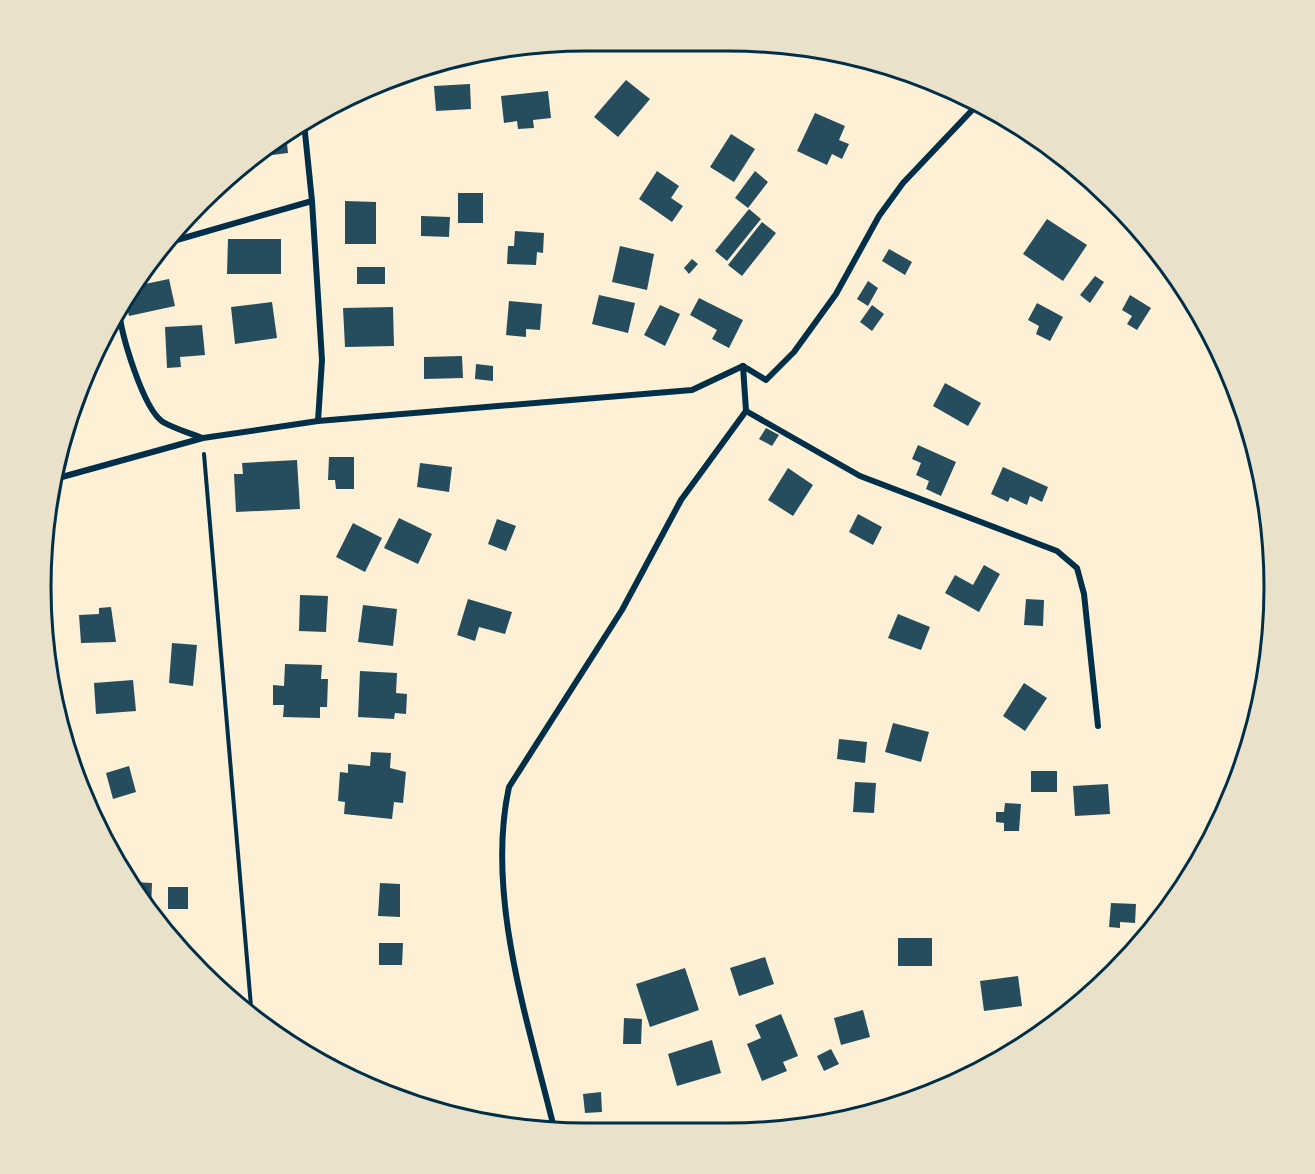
<svg xmlns="http://www.w3.org/2000/svg" width="1315" height="1174" viewBox="0 0 1315 1174" font-family="'PT Sans Narrow',sans-serif">
<style>
.building{fill:#264d5e}
.lines{fill:none;stroke-linecap:round;stroke-linejoin:round}
.path{stroke:#003049;stroke-width:4}
.minor{stroke:#003049;stroke-width:6}
.rim{fill:none;stroke:#003049;stroke-width:3}
</style>
<rect width="100%" height="100%" fill="#fdf0d5"/>
<g class="building">
<path d="M626,80L650,99L618,137L594,117Z"/>
<path d="M470,84L471,109L436,111L434,86Z"/>
<path d="M548,91L551,118L533,120L534,128L518,129L517,121L504,123L501,96Z"/>
<path d="M815,113L845,126L839,140L849,144L842,159L832,154L827,165L797,151Z"/>
<path d="M286,134L288,153L256,157L255,153Z"/>
<path d="M731,134L755,149L734,182L710,167Z"/>
<path d="M657,171L679,186L671,198L683,206L672,222L639,199Z"/>
<path d="M755,171L768,182L748,208L735,198Z"/>
<rect x="458" y="193" width="25" height="30"/>
<path d="M345,201L376,202V244H345Z"/>
<path d="M749,209L761,219L727,261L715,251Z"/>
<path d="M421,216L450,217L449,237L421,236Z"/>
<path d="M1047,219L1087,245L1063,281L1023,254Z"/>
<path d="M762,222L776,233L742,276L728,265Z"/>
<path d="M515,231L544,233L543,253L537,252L536,265L507,264L508,246H514Z"/>
<path d="M228,239H281V274H227Z"/>
<path d="M620,246L654,254L647,290L612,282Z"/>
<path d="M889,249L912,262L905,275L882,261Z"/>
<path d="M692,259L698,264L689,274L684,268Z"/>
<rect x="357" y="267" width="28" height="17"/>
<path d="M142,272L145,284L169,279L175,306L129,316L125,299Z"/>
<path d="M1095,276L1104,282L1090,303L1080,295Z"/>
<path d="M868,281L878,288L868,306L857,299Z"/>
<path d="M599,295L635,303L628,333L592,324Z"/>
<path d="M1130,295L1151,308L1137,330L1127,324L1132,316L1122,310Z"/>
<path d="M699,298L743,320L729,348L712,339L717,330L690,315Z"/>
<path d="M509,301L542,304L540,330L526,329V337L506,335Z"/>
<path d="M272,302L277,338L235,344L231,307Z"/>
<path d="M1037,303L1063,317L1050,341L1036,334L1039,326L1028,320Z"/>
<path d="M660,305L680,314L665,346L644,335Z"/>
<path d="M872,305L884,314L872,331L860,322Z"/>
<path d="M393,307L394,346L345,347L343,308Z"/>
<path d="M202,325L205,355L180,357L181,367L167,368L165,327Z"/>
<path d="M462,356L463,378L424,379V357Z"/>
<path d="M476,364L493,366V381L475,379Z"/>
<path d="M945,383L981,403L968,426L933,406Z"/>
<path d="M766,428L779,435L772,446L759,439Z"/>
<path d="M918,445L956,462L941,496L926,489L929,481L916,475L921,463L912,459Z"/>
<path d="M329,457H354V489H336L335,480H328Z"/>
<path d="M297,460L300,509L236,512L234,474H243L242,463Z"/>
<path d="M420,463L452,467L449,492L417,487Z"/>
<path d="M1003,467L1048,487L1042,502L1030,496L1027,505L1010,497L1008,502L991,494Z"/>
<path d="M788,468L813,485L793,516L768,500Z"/>
<path d="M858,514L882,527L873,545L849,532Z"/>
<path d="M399,518L432,534L418,564L384,548Z"/>
<path d="M497,519L516,526L506,551L488,544Z"/>
<path d="M353,523L382,538L365,572L336,557Z"/>
<path d="M984,565L1000,574L979,612L945,593L955,575L973,585Z"/>
<path d="M300,595L328,596L326,632L299,631Z"/>
<path d="M468,599L512,612L505,634L479,627L475,641L457,635Z"/>
<path d="M1026,599L1044,600L1043,626L1024,625Z"/>
<path d="M363,605L397,609L393,646L358,642Z"/>
<path d="M111,607L116,642L81,643L79,615L99,614V608Z"/>
<path d="M898,614L930,627L921,650L888,638Z"/>
<path d="M172,643L197,645L193,686L169,683Z"/>
<path d="M285,664L322,665L321,679H328L327,707H320V718L283,717L284,705H273V685L284,686Z"/>
<path d="M360,671L397,673L396,693L407,694L406,714L395,713L394,719L358,717Z"/>
<path d="M133,680L136,711L96,714L94,683Z"/>
<path d="M1024,683L1047,698L1025,731L1003,716Z"/>
<path d="M893,723L929,732L921,762L885,752Z"/>
<path d="M839,739L867,742L865,763L837,759Z"/>
<path d="M371,752L391,753L390,768L406,772L403,803L394,802L392,819L344,814L345,802L338,801L340,772L348,773V764L370,766Z"/>
<path d="M129,766L136,792L113,799L106,773Z"/>
<rect x="1031" y="771" width="26" height="21"/>
<path d="M855,782L876,783L874,813L853,812Z"/>
<path d="M1108,784L1110,814L1075,816L1073,786Z"/>
<path d="M1005,803L1021,804L1019,831H1004V823L996,822V812H1004Z"/>
<path d="M133,882L152,883L151,910L143,897Z"/>
<path d="M380,883L400,884V917L378,916Z"/>
<rect x="168" y="887" width="20" height="22"/>
<path d="M1111,903L1136,904L1135,923L1120,922V928L1109,927Z"/>
<rect x="898" y="938" width="34" height="28"/>
<path d="M379,943H403L402,965H379Z"/>
<path d="M765,957L774,984L739,996L730,968Z"/>
<path d="M685,968L699,1010L650,1027L636,984Z"/>
<path d="M1018,976L1022,1006L984,1011L980,981Z"/>
<path d="M863,1010L870,1037L841,1045L834,1018Z"/>
<path d="M781,1014L798,1056L783,1062L787,1071L762,1081L747,1044L761,1038L755,1025Z"/>
<path d="M624,1018L642,1019L641,1044H623Z"/>
<path d="M712,1040L721,1073L677,1086L668,1054Z"/>
<path d="M831,1049L839,1064L824,1071L817,1056Z"/>
<path d="M601,1092L602,1112L585,1113L583,1094Z"/>
</g>
<g class="lines">
<path class="path" d="M204,454L252,1018"/>
<g class="minor">
<path d="M304,123L312,201L322,360L318,421"/>
<path d="M163,244L312,201"/>
<path d="M119,310C121,334 143,409 163,422C175,429 190,433 202,438"/>
<path d="M743,366L766,380L794,352L836,294L879,216L903,183L977,105"/>
<path d="M746,411L860,476L1057,551L1077,568L1084,594L1098,726"/>
<path d="M51,480L203,438L318,421L692,390L743,366"/>
<path d="M555,1132C529,1024 485,897 509,787L622,610L681,500L746,411L743,366"/>
</g>
</g>
<path d="M0 0H1315V1174H0ZM587 51H728A536 536 0 0 1 1264 587V587A536 536 0 0 1 728 1123H587A536 536 0 0 1 51 587V587A536 536 0 0 1 587 51Z" fill="#e9e1ca" fill-rule="evenodd"/>
<path class="rim" d="M587 51H728A536 536 0 0 1 1264 587V587A536 536 0 0 1 728 1123H587A536 536 0 0 1 51 587V587A536 536 0 0 1 587 51Z"/>
</svg>
